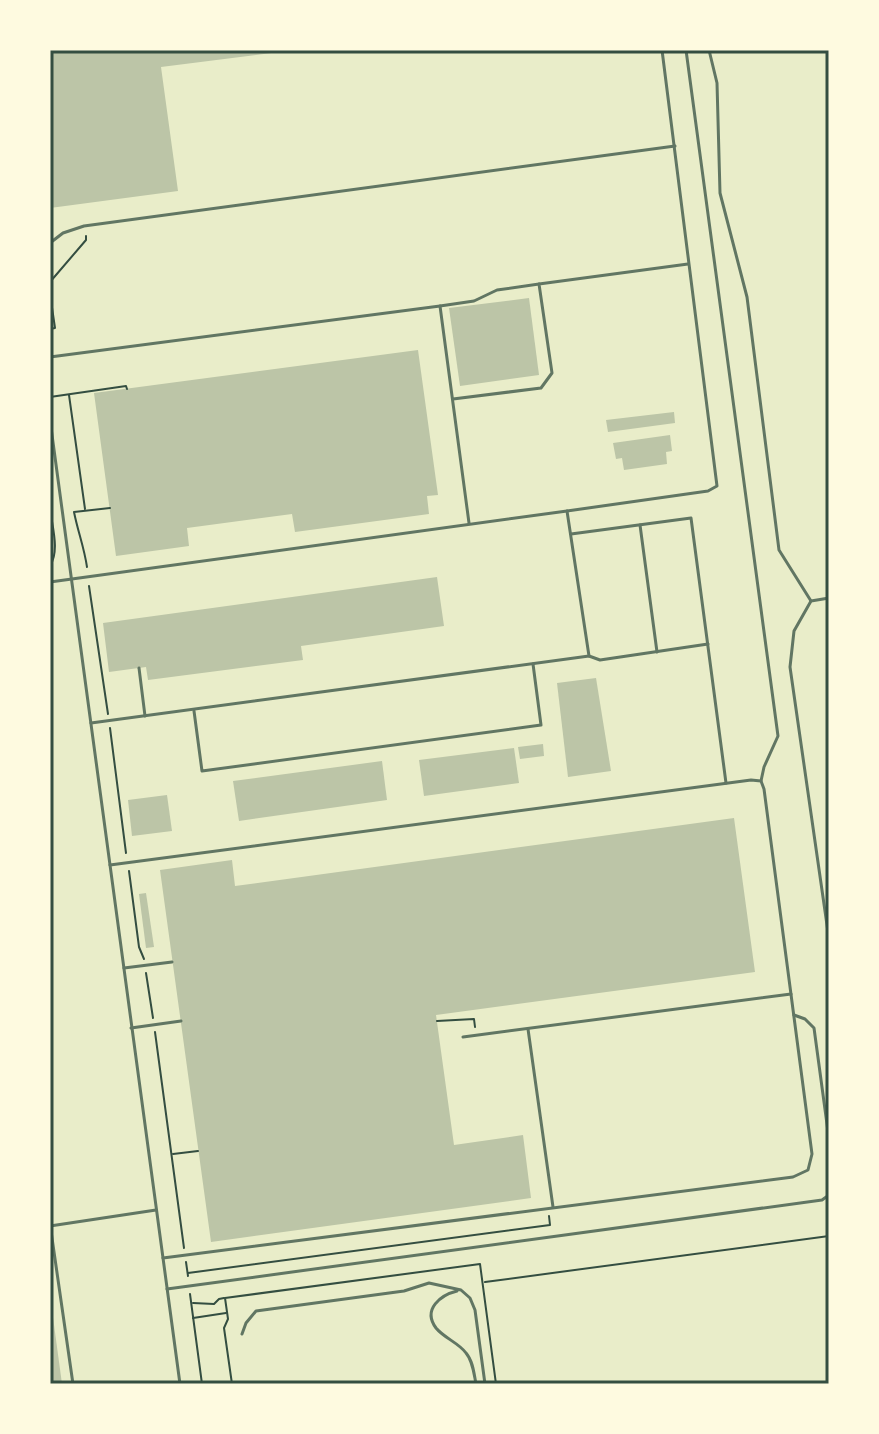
<svg xmlns="http://www.w3.org/2000/svg" width="879" height="1434" viewBox="0 0 879 1434" font-family="'PT Sans Narrow',sans-serif">
<style>
.building{fill:#bcc5a7}
.lines{fill:none;stroke-linecap:round;stroke-linejoin:round}
.path{stroke:#344e41;stroke-width:2}
.service{stroke:#617663;stroke-width:3}
.neatline{fill:none;stroke:#344e41;stroke-width:3}
</style>
<rect width="100%" height="100%" fill="#e9edc9"/>
<g class="building">
<path d="M50,50H279V52L161,67L178,191L50,208Z"/>
<path d="M529,298L539,375L460,386L449,308Z"/>
<path d="M418,350L438,495L427,496L429,514L295,532L292,514L187,528L189,546L116,556L94,393Z"/>
<path d="M674,412L675,423L608,432L606,420Z"/>
<path d="M670,435L672,451L666,452L667,464L624,470L622,458L616,459L613,443Z"/>
<path d="M437,577L444,626L301,646L303,660L148,680L146,667L109,672L103,623Z"/>
<path d="M596,678L611,771L568,777L557,683Z"/>
<path d="M543,744L544,756L520,759L518,747Z"/>
<path d="M514,748L519,783L424,796L419,760Z"/>
<path d="M382,761L387,800L239,821L233,781Z"/>
<path d="M167,795L172,831L132,836L128,800Z"/>
<path d="M734,818L755,972L436,1015L454,1145L523,1135L531,1198L211,1242L160,870L232,860L235,886Z"/>
<path d="M146,893L154,947L146,948L139,894Z"/>
<path d="M50,1310H52L62,1384H50Z"/>
</g>
<g class="lines">
<g class="path">
<path d="M50,282L86,240V236"/>
<path d="M50,294L55,328L50,329"/>
<path d="M69,395L85,509"/>
<path d="M50,397L126,386L127,389"/>
<path d="M50,508C52,527 60,550 50,566"/>
<path d="M87,567C84,547 78,532 74,512L110,508"/>
<path d="M89,586L108,714"/>
<path d="M110,728L126,853"/>
<path d="M129,871L139,947L144,959"/>
<path d="M146,973L153,1018"/>
<path d="M437,1021L474,1019L475,1027"/>
<path d="M155,1032L184,1248"/>
<path d="M173,1154L198,1151"/>
<path d="M186,1262L188,1276"/>
<path d="M188,1273L550,1225L549,1216"/>
<path d="M485,1282L829,1236"/>
<path d="M190,1294L202,1384"/>
<path d="M193,1303L214,1304L219,1299L224,1298"/>
<path d="M193,1318L226,1313"/>
<path d="M829,1378V1382"/>
<path d="M232,1384L224,1328L228,1319L225,1298L480,1264L496,1384"/>
</g>
<g class="service">
<path d="M686,50L778,736L764,767L761,781"/>
<path d="M709,50L717,83L720,193L747,297L779,550L811,601"/>
<path d="M50,243L63,233L84,226L675,146"/>
<path d="M440,306L474,301L497,290L539,284"/>
<path d="M50,357L440,306L469,523"/>
<path d="M453,399L541,388L552,373L539,284L688,264"/>
<path d="M50,420L180,1384"/>
<path d="M567,511L708,491L717,486L662,50"/>
<path d="M640,525L657,652"/>
<path d="M571,534L691,518L726,783"/>
<path d="M50,582L567,511L589,656L91,723"/>
<path d="M829,598L811,601L794,631L790,667L829,939"/>
<path d="M589,656L600,660L708,644"/>
<path d="M139,668L145,716"/>
<path d="M194,711L202,771L541,725L533,664"/>
<path d="M110,865L751,780L761,781L764,789L812,1154L808,1170L793,1177L163,1258"/>
<path d="M124,968L172,962"/>
<path d="M794,1015L805,1019L814,1028L829,1139"/>
<path d="M131,1028L181,1021"/>
<path d="M528,1029L553,1207"/>
<path d="M463,1037L791,994"/>
<path d="M50,1224L73,1384"/>
<path d="M50,1226L156,1210"/>
<path d="M167,1289L822,1200L829,1195"/>
<path d="M457,1291C441,1295 422,1309 436,1328C444,1338 459,1343 466,1353C473,1361 474,1374 476,1384"/>
<path d="M242,1334L246,1323L256,1311L404,1291L429,1283L461,1290L470,1298L475,1310L485,1384"/>
</g>
</g>
<rect width="879" height="1434" fill="none" stroke="#fefae0" stroke-width="104"/>
<rect x="52" y="52" width="775" height="1330" class="neatline"/>
</svg>
